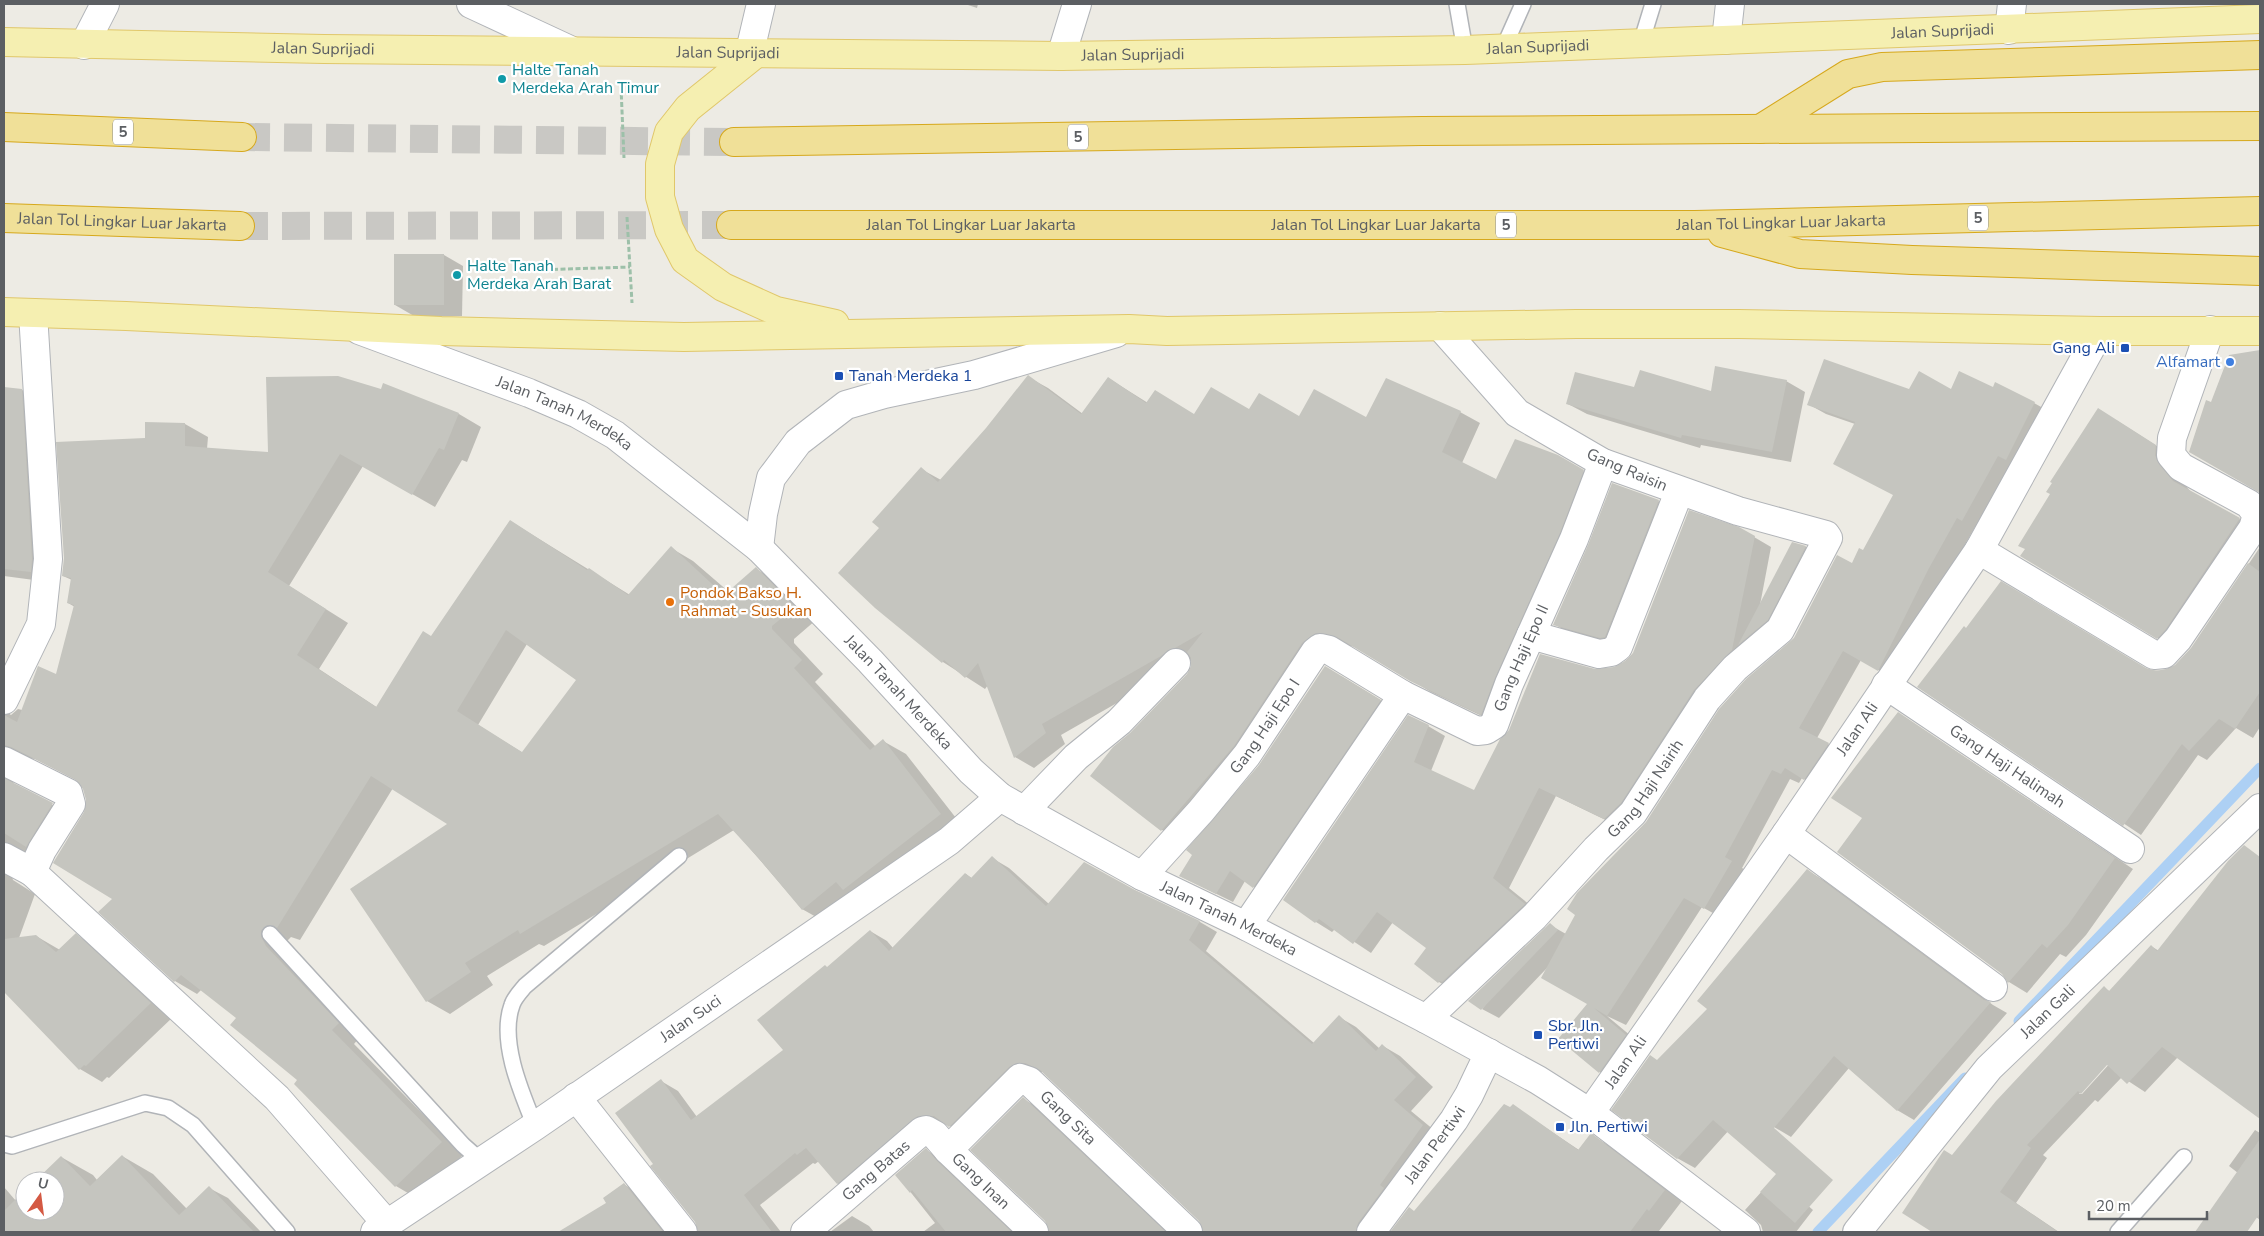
<svg xmlns="http://www.w3.org/2000/svg" width="2264" height="1236" viewBox="0 0 2264 1236" font-family="'Nunito Sans',sans-serif">
<style>
.shadow{fill:#0003;fill-rule:evenodd}
.lines{fill:none;stroke-linecap:round;stroke-linejoin:round}
.stream{stroke:#add0f4;stroke-width:11}
.building{fill:#c5c5bf;fill-rule:evenodd}
.motorway-tunnel{stroke:#c9c8c4;stroke-width:28;stroke-dasharray:28 14;stroke-linecap:butt}
.service-casing{stroke:#b1b4b8;stroke-width:18}
.minor-casing{stroke:#b1b4b8;stroke-width:30}
.tertiary-casing{stroke:#b1b4b8;stroke-width:30}
.primary-casing{stroke:#e0c76a;stroke-width:30}
.motorway-casing{stroke:#d6a81c;stroke-width:30}
.path{stroke:#9dc0a9;stroke-width:3;stroke-dasharray:5 2.5;stroke-linecap:butt}
.service{stroke:#fff;stroke-width:15}
.minor{stroke:#fff;stroke-width:28}
.tertiary{stroke:#fff;stroke-width:28}
.primary{stroke:#f5efb1;stroke-width:28}
.motorway{stroke:#f0e098;stroke-width:28}
.culture-dot{fill:#0f9aa8;stroke:#fff;stroke-width:2}
.transit-dot{fill:#1a4fb4;stroke:#fff;stroke-width:2}
.shop-dot{fill:#3f7fe0;stroke:#fff;stroke-width:2}
.food-dot{fill:#e8710a;stroke:#fff;stroke-width:2}
.labels{text-anchor:middle;dominant-baseline:central;stroke-width:4.5;stroke-linejoin:round;paint-order:stroke}
.shield{fill:#fff;stroke:#8d8f92;stroke-width:1}
.shield-label{font-size:15px;font-weight:bold;fill:#5c5f63}
.street-label{font-size:16px;fill:#5c5f63;stroke:#fff}
.culture-label{font-size:16px;fill:#0d838f;stroke:#fff;text-anchor:start}
.transit-label{font-size:16px;fill:#164399;stroke:#fff;text-anchor:start}
.shop-label{font-size:16px;fill:#366cbe;stroke:#fff;text-anchor:end}
.food-label{font-size:16px;fill:#c56008;stroke:#fff;text-anchor:start}
</style>
<rect width="100%" height="100%" fill="#edebe4"/>
<g class="shadow">
<path d="M965,4H978L977,8Z"/>
<path d="M444,255L463,266L462,316H414L395,305Z"/>
<path d="M2260,351V493L2212,403L2230,357Z"/>
<path d="M1028,377L1048,388L1083,414L1108,378L1148,403L1195,415L1249,411L1300,418L1366,419L1460,412L1480,423L1462,463L1497,480L1583,471L1602,482L1501,725L1431,692L1356,647L1336,643L1182,841L1162,830L1092,776L1188,675L1192,667V660L1061,735L1065,744L1034,768L1015,757L988,685L985,689L943,662L881,528L921,469L941,480L987,429Z"/>
<path d="M1786,381L1805,392L1791,462L1701,445L1700,448L1587,414L1568,404L1635,389L1712,392Z"/>
<path d="M4,388L22,390L40,401L49,582L4,576Z"/>
<path d="M1994,388L2034,403L2052,413L1980,530L1975,527L1945,580L1896,680L1861,660L1817,738L1846,754L1822,789L1802,778L1799,783L1790,779L1742,868L1749,872L1722,918L1702,907L1626,1025L1607,1016L1643,1046L1618,1082L1600,1072L1589,1004L1547,968L1499,1018L1482,1009L1550,925L1566,934L1647,822L1864,551L1894,495L1855,424L1826,414L1808,404L1909,390L1952,391Z"/>
<path d="M459,414L481,427L467,462L462,460L435,507L363,466L289,586L348,623L319,669L378,708L432,637L510,521L630,595L671,548L693,561L729,592L756,569L779,582L816,620L794,639V643L823,674L815,682L876,747L883,741L906,754L963,827L825,922L802,909L734,830L544,946L539,944L487,976L493,985L450,1014L427,1001L351,889L449,824L393,788L300,940L291,937L284,944L360,1037L354,1044L463,1155L418,1199L396,1186L299,1080L238,1017L202,989L197,994L175,981L114,898L84,788L78,781L35,759L26,758L11,775L14,784L75,817L11,872L13,880L35,894L19,938L36,936L60,950L76,935L98,948L173,1017L109,1078L107,1077L102,1082L80,1069L4,991V710L11,715L18,709L22,710L57,675L75,607L68,603L72,580L63,576L146,439L185,424L208,437L207,449L269,453ZM527,644L577,680L523,753L478,725Z"/>
<path d="M2116,420L2174,457L2177,476L2191,492L2257,529L2176,648L2158,638Z"/>
<path d="M1659,501L1678,512L1624,647L1573,635L1554,624L1589,546Z"/>
<path d="M1754,537L1771,547L1760,605L1793,543L1806,547L1824,558L1758,655L1622,828L1556,796L1509,888L1541,914L1455,991L1439,982L1428,948L1393,922L1371,953L1335,929L1332,932L1316,922L1284,900L1428,726L1445,736L1431,771L1474,792L1601,671L1620,666Z"/>
<path d="M2260,547V727L2253,738L2236,728L2207,760L2198,755L2141,835L1919,687L2146,670L2166,671L2176,666L2192,649Z"/>
<path d="M1341,676L1396,710L1269,896L1245,881L1233,902L1180,876Z"/>
<path d="M1898,713L2133,869L2086,935L2066,957L2060,954L2027,993L2009,982L2003,974L1864,817Z"/>
<path d="M992,858L1009,868L1049,904L1135,891L1200,922L1217,932L1206,951L1314,1043L1339,1017L1356,1027L1380,1049L1383,1046L1400,1056L1433,1087L1411,1111L1440,1135L1376,1232H1204V1227L1200,1220L1043,1072H1034L967,1136L948,1125L940,1124L855,1193L837,1183L819,1161L815,1164L813,1163L760,1205L781,1232H699L697,1222L655,1164L661,1081L678,1091L697,1117L785,1050L828,968L870,931L887,941L893,948L966,874L973,879Z"/>
<path d="M2258,860L2260,861V1116L2178,1057L2145,1092L2122,1077L2098,1102L2095,1100L2043,1155L2047,1158L2016,1203L2059,1232H1934L1904,1212L2104,988L2111,992L2151,946L2159,951ZM2111,1059L2112,1061L2082,1094H2079Z"/>
<path d="M1808,871L1825,881L1993,1005L2007,1013L1914,1120L1897,1110L1849,1068L1791,1137L1774,1127L1730,1129L1695,1168L1677,1158L1658,1061L1709,1009Z"/>
<path d="M1023,1099L1041,1109L1171,1232H1050Z"/>
<path d="M1513,1106L1579,1150L1591,1135L1608,1145L1682,1201L1659,1231L1661,1232H1392L1409,1209L1415,1212Z"/>
<path d="M2255,1130L2260,1133V1220L2225,1192L2238,1173L2229,1166Z"/>
<path d="M926,1150L943,1160L1018,1232H923L935,1223L897,1175Z"/>
<path d="M122,1156L153,1174L187,1209L209,1188L228,1198L261,1232H4V1187L16,1201L25,1192V1211H55V1181H37L61,1157L93,1175L97,1180Z"/>
<path d="M1772,1180L1790,1190L1813,1210L1796,1232H1763L1761,1225L1745,1210Z"/>
<path d="M625,1185L642,1195L672,1232H567L608,1203Z"/>
<path d="M852,1216L869,1226L874,1232H830Z"/>
</g>
<g class="lines">
<g class="stream">
<path d="M2019,1021L2260,768"/>
<path d="M1818,1232L1965,1078"/>
</g>
</g>
<g class="building">
<rect x="394" y="254" width="50" height="51"/>
<path d="M2260,350V493L2189,452L2206,400L2211,402L2229,355Z"/>
<path d="M1824,359L1909,389L1919,371L1951,389L1959,371L1993,387L1995,382L2035,402L2006,460L1998,456L1962,521L1957,518L1928,570L1878,671L1843,651L1799,728L1829,743L1804,780L1785,768L1781,774L1772,770L1725,857L1732,861L1704,909L1684,898L1607,1016L1594,1008L1626,1035L1599,1073L1558,1039L1587,1004L1541,978L1575,915L1567,909L1577,893L1646,822L1719,709L1746,679L1794,638L1837,555L1852,563L1859,548L1863,550L1893,495L1833,464L1855,422L1807,405Z"/>
<path d="M1715,366L1787,380L1772,452L1682,435L1681,438L1566,404L1575,372L1634,387L1640,370L1711,391Z"/>
<path d="M1028,375L1081,414L1108,377L1146,403L1155,390L1194,414L1211,387L1249,409L1259,393L1299,416L1314,389L1366,417L1386,378L1461,411L1442,452L1496,479L1515,439L1558,455L1584,470L1560,533L1495,678L1481,715L1410,681L1337,637L1316,633L1302,643L1234,746L1161,831L1090,776L1113,747L1130,733L1187,674L1191,666V658L1187,652L1203,632L1042,724L1046,733L1014,758L978,663L965,678L944,660L942,663L875,608L838,573L879,528L872,522L921,467L938,482L986,428Z"/>
<path d="M338,376L381,389L383,383L459,413L444,450L439,448L412,495L340,454L268,572L326,609L297,655L376,707L423,631L431,636L510,520L587,570L589,568L628,595L671,546L724,595L756,567L795,607L772,626V629L802,660L794,668L870,750L883,739L941,814L843,890L836,882L802,910L761,861L718,814L520,934L518,930L465,963L471,972L426,1002L350,889L447,824L371,776L277,928L268,925L261,931V936L266,946L339,1023L332,1030L442,1142L395,1187L294,1084L297,1080L230,1025L236,1018L181,975L174,982L98,912L112,899L53,863L84,812L86,800L83,789L75,779L11,747L4,745V715L17,722L38,666L56,674L74,605L67,603L71,578L62,576L64,558L56,442L145,438V422L185,423V446L268,452L266,377ZM506,630L576,680L522,752L457,711Z"/>
<path d="M4,387L22,389L32,559L31,572L4,569Z"/>
<path d="M2098,408L2156,445L2155,455L2159,464L2173,481L2240,518L2166,629L2157,639L2020,556L2025,549L2018,546L2050,494L2046,492L2052,483L2050,482Z"/>
<path d="M1612,483L1659,500L1605,637L1600,638L1553,625L1588,545Z"/>
<path d="M1689,510L1739,527L1755,536L1732,650L1694,690L1621,803L1604,819L1539,788L1493,878L1525,904L1523,906L1442,982L1440,981L1438,983L1414,964L1426,948L1377,912L1353,944L1319,919L1315,923L1283,900L1408,715L1429,725L1414,762L1474,790L1500,739L1509,730L1540,654L1595,669L1614,667L1627,660L1633,653Z"/>
<path d="M1792,542L1806,546L1768,620L1738,645Z"/>
<path d="M2248,563L2260,572V692L2235,729L2219,719L2189,751L2182,744L2123,826L1917,687L1964,626L1966,628L2001,581L2146,668L2156,671L2166,669L2175,665L2191,648Z"/>
<path d="M1325,666L1381,700L1253,888L1230,871L1216,894L1179,876L1192,855L1186,850L1259,765Z"/>
<path d="M1898,712L2115,858L2068,925L2047,948L2042,944L2008,983L2002,974L1837,852L1862,818L1831,798Z"/>
<path d="M4,778L53,803L26,847L4,833Z"/>
<path d="M2244,845L2260,857V1119L2162,1047L2127,1084L2107,1065L2081,1094L2078,1091L2027,1145L2031,1148L2000,1192L2058,1232H1932L1902,1213L1944,1150L1952,1155L1996,1101L2104,986L2109,991L2151,945L2157,951L2228,861Z"/>
<path d="M992,856L1046,906L1084,862L1135,890L1200,921L1189,940L1312,1044L1339,1015L1376,1051L1382,1044L1416,1077L1394,1100L1423,1125L1380,1185L1384,1188L1358,1223L1356,1232H1203L1199,1221L1040,1070L1025,1063H1017L1009,1067L949,1127L934,1116H918L837,1184L806,1148L797,1155L795,1153L744,1195L772,1232H698L695,1222L650,1166L653,1164L615,1113L661,1079L691,1120L783,1050L757,1020L825,965L827,967L870,930L889,951L965,873L971,878Z"/>
<path d="M1807,869L1984,1000L1991,1002L1897,1111L1834,1056L1774,1128L1833,1180L1795,1223L1760,1192L1776,1174L1713,1120L1677,1159L1611,1110L1650,1055L1657,1060L1707,1009L1697,1001Z"/>
<path d="M1550,923L1558,930L1481,1010L1468,1001Z"/>
<path d="M76,933L151,1003L86,1066L84,1065L79,1070L4,992V939L36,935L56,952Z"/>
<path d="M1023,1097L1166,1232H1049L1045,1221L970,1150Z"/>
<path d="M1504,1104L1510,1107L1513,1104L1578,1150L1591,1133L1665,1190L1649,1211L1647,1209L1630,1232H1390L1409,1207L1414,1211Z"/>
<path d="M2260,1139V1213L2247,1232H2195Z"/>
<path d="M926,1148L937,1161L1012,1232H946L912,1190L910,1193L895,1175Z"/>
<path d="M122,1155L179,1215L209,1186L254,1232H4V1211L25,1190V1211H55V1181H35L61,1156L90,1186Z"/>
<path d="M624,1183L663,1232H558L606,1203L603,1198Z"/>
</g>
<g class="lines">
<g class="motorway-tunnel">
<path d="M242,137L734,142"/>
<path d="M240,226L731,225"/>
</g>
<g class="service-casing">
<g id="service">
<path d="M1457,4L1465,50"/>
<path d="M1641,43L1653,4"/>
<path d="M1503,49L1523,4"/>
<path d="M270,934L463,1145L481,1161"/>
<path d="M535,1126C521,1092 499,1041 512,1005C514,998 520,992 525,986L679,856"/>
<path d="M4,1144L12,1146L145,1103L168,1108L193,1125L287,1232"/>
<path d="M2118,1232L2184,1157"/>
</g>
</g>
<g class="minor-casing">
<g id="minor">
<path d="M2009,30L2012,4"/>
<path d="M1726,40L1730,4"/>
<path d="M749,55L761,4"/>
<path d="M1061,56L1077,4"/>
<path d="M1979,550L2154,655L2164,654L2178,639L2253,528L2257,515L2249,504L2181,467L2171,455L2172,438L2210,330"/>
<path d="M1531,635L1599,654L1611,652L1618,647L1679,492"/>
<path id="s1" d="M1886,685L2130,849"/>
<path d="M4,700L41,624L48,559L33,313"/>
<path d="M4,761L68,793L71,804L42,850L32,872"/>
<path d="M1024,811L1076,757L1119,722L1176,663"/>
<path d="M1786,834L1993,987"/>
<path d="M4,857L32,872L277,1098L387,1224"/>
<path id="s2" d="M1142,876L1201,811L1247,755L1315,652L1320,648L1329,650L1403,695L1477,731L1486,730L1494,725L1509,684L1574,539L1603,463"/>
<path d="M1246,926L1403,695"/>
<path id="s3" d="M1426,1019L1534,917L1596,849L1633,813L1707,699L1735,668L1780,630L1828,538L1826,535L1738,511L1603,463L1517,413L1440,326"/>
<path d="M576,1097L683,1232"/>
<path id="s4" d="M1590,1113L1786,834L1979,550L2100,331"/>
<path id="s5" d="M948,1150L1020,1078L1029,1081L1188,1232"/>
<path id="s6" d="M805,1232L922,1131L926,1130L935,1135L948,1150L1034,1232"/>
<path id="s7" d="M1371,1232L1454,1120L1469,1095L1489,1053"/>
<path id="s8" d="M1857,1232L1989,1068L2260,808"/>
</g>
</g>
<g class="tertiary-casing">
<g id="tertiary">
<path d="M471,4L570,50"/>
<path d="M84,45L105,4"/>
<path id="s9" d="M359,330L529,393L578,414L615,435L759,548L870,661L971,771L1000,797L1142,876L1246,926L1426,1019L1538,1080L1590,1113L1746,1232"/>
<path d="M759,548L763,514L771,478L798,442L846,405L884,394L974,375L1116,333"/>
<path id="s10" d="M375,1232L535,1126L949,841L1000,797"/>
</g>
</g>
<g class="primary-casing">
<g id="primary">
<path id="s11" d="M4,42L324,49L1061,56L1465,50L2260,19"/>
<path d="M754,55L688,108L669,132L660,164V197L669,229L685,260L723,287L776,311L835,324"/>
<path d="M4,312L126,316L441,331L684,337L1129,329L1167,331L1576,324H1739L2100,331H2260"/>
</g>
</g>
<g class="motorway-casing">
<g id="motorway">
<path d="M4,127L242,137"/>
<path d="M1760,129L1848,74L1882,67L2260,55"/>
<path d="M734,142L1422,131L2260,126"/>
<path id="s12" d="M4,218L240,226"/>
<path id="s13" d="M731,225H1695L2260,211"/>
<path d="M1722,233L1800,254L1912,260L2260,271"/>
</g>
</g>
<g class="path">
<path d="M621,87L624,158"/>
<path d="M627,217L632,303"/>
<path d="M538,270L630,267"/>
</g>
<use href="#service" class="service"/>
<use href="#minor" class="minor"/>
<use href="#tertiary" class="tertiary"/>
<use href="#primary" class="primary"/>
<use href="#motorway" class="motorway"/>
</g>
<g class="culture-dot">
<circle cx="502" cy="79" r="5"/>
<circle cx="457" cy="275" r="5"/>
</g>
<g class="transit-dot">
<rect x="2120" y="343" width="10" height="10" rx="2.5"/>
<rect x="834" y="371" width="10" height="10" rx="2.5"/>
<rect x="1533" y="1030" width="10" height="10" rx="2.5"/>
<rect x="1555" y="1122" width="10" height="10" rx="2.5"/>
</g>
<circle class="shop-dot" cx="2230" cy="362" r="5"/>
<circle class="food-dot" cx="670" cy="602" r="5"/>
<g class="labels">
<g class="shield">
<rect x="113" y="119.5" width="20" height="25" rx="4"/>
<rect x="1068" y="124.5" width="20" height="25" rx="4"/>
<rect x="1968" y="205.5" width="20" height="25" rx="4"/>
<rect x="1496" y="212.5" width="20" height="25" rx="4"/>
</g>
<g class="shield-label">
<text x="123" y="132">5</text>
<text x="1078" y="137">5</text>
<text x="1978" y="218">5</text>
<text x="1506" y="225">5</text>
</g>
<g class="street-label">
<text stroke="none"><textPath href="#s11" startOffset="1939">Jalan Suprijadi</textPath></text>
<text stroke="none"><textPath href="#s11" startOffset="1534">Jalan Suprijadi</textPath></text>
<text stroke="none"><textPath href="#s11" startOffset="319">Jalan Suprijadi</textPath></text>
<text stroke="none"><textPath href="#s11" startOffset="724">Jalan Suprijadi</textPath></text>
<text stroke="none"><textPath href="#s11" startOffset="1129">Jalan Suprijadi</textPath></text>
<text stroke="none"><textPath href="#s12" startOffset="118">Jalan Tol Lingkar Luar Jakarta</textPath></text>
<text stroke="none"><textPath href="#s13" startOffset="1050">Jalan Tol Lingkar Luar Jakarta</textPath></text>
<text stroke="none"><textPath href="#s13" startOffset="240">Jalan Tol Lingkar Luar Jakarta</textPath></text>
<text stroke="none"><textPath href="#s13" startOffset="645">Jalan Tol Lingkar Luar Jakarta</textPath></text>
<text stroke="none"><textPath href="#s9" startOffset="222">Jalan Tanah Merdeka</textPath></text>
<text transform="translate(1627 470) rotate(23)">Gang Raisin</text>
<text stroke="none"><textPath href="#s2" startOffset="559">Gang Haji Epo II</textPath></text>
<text stroke="none"><textPath href="#s9" startOffset="661">Jalan Tanah Merdeka</textPath></text>
<text stroke="none"><textPath href="#s2" startOffset="194">Gang Haji Epo I</textPath></text>
<text stroke="none"><textPath href="#s4" startOffset="468">Jalan Ali</textPath></text>
<text stroke="none"><textPath href="#s1" startOffset="146">Gang Haji Halimah</textPath></text>
<text stroke="none"><textPath href="#s3" startOffset="319">Gang Haji Nairih</textPath></text>
<text stroke="none"><textPath href="#s9" startOffset="1066">Jalan Tanah Merdeka</textPath></text>
<text stroke="none"><textPath href="#s8" startOffset="292">Jalan Gali</textPath></text>
<text stroke="none"><textPath href="#s10" startOffset="381">Jalan Suci</textPath></text>
<text stroke="none"><textPath href="#s4" startOffset="62">Jalan Ali</textPath></text>
<text stroke="none"><textPath href="#s5" startOffset="165">Gang Sita</textPath></text>
<text stroke="none"><textPath href="#s7" startOffset="108">Jalan Pertiwi</textPath></text>
<text stroke="none"><textPath href="#s6" startOffset="94">Gang Batas</textPath></text>
<text stroke="none"><textPath href="#s6" startOffset="234">Gang Inan</textPath></text>
</g>
<g class="culture-label">
<text x="512" y="70">Halte Tanah<tspan x="512" dy="18">Merdeka Arah Timur</tspan></text>
<text x="467" y="266">Halte Tanah<tspan x="467" dy="18">Merdeka Arah Barat</tspan></text>
</g>
<g class="transit-label">
<text x="2115" y="348" text-anchor="end">Gang Ali</text>
<text x="849" y="376">Tanah Merdeka 1</text>
<text x="1548" y="1026">Sbr. Jln.<tspan x="1548" dy="18">Pertiwi</tspan></text>
<text x="1570" y="1127">Jln. Pertiwi</text>
</g>
<g class="shop-label">
<text x="2220" y="362">Alfamart</text>
</g>
<g class="food-label">
<text x="680" y="593">Pondok Bakso H.<tspan x="680" dy="18">Rahmat - Susukan</tspan></text>
</g>
</g>
<rect width="2264" height="1236" fill="none" stroke="#5c5f63" stroke-width="10"/>
<g transform="translate(40 1196) rotate(14)"><circle r="24" fill="#ffffff" stroke="#bebfc1"/>
<path d="M0-4L9 19L0 12L-9 19Z" fill="#d45943"/>
<text y="-8" font-size="14" font-weight="bold" text-anchor="middle" fill="#5c5f63">U</text>
</g>
<path d="M2089 1211v8h118v-8" fill="none" stroke="#5c5f63" stroke-width="2.5"/>
<text x="2096" y="1211" font-size="15" fill="#5c5f63" stroke="#ffffff" stroke-width="4" paint-order="stroke">20 m</text>
</svg>
